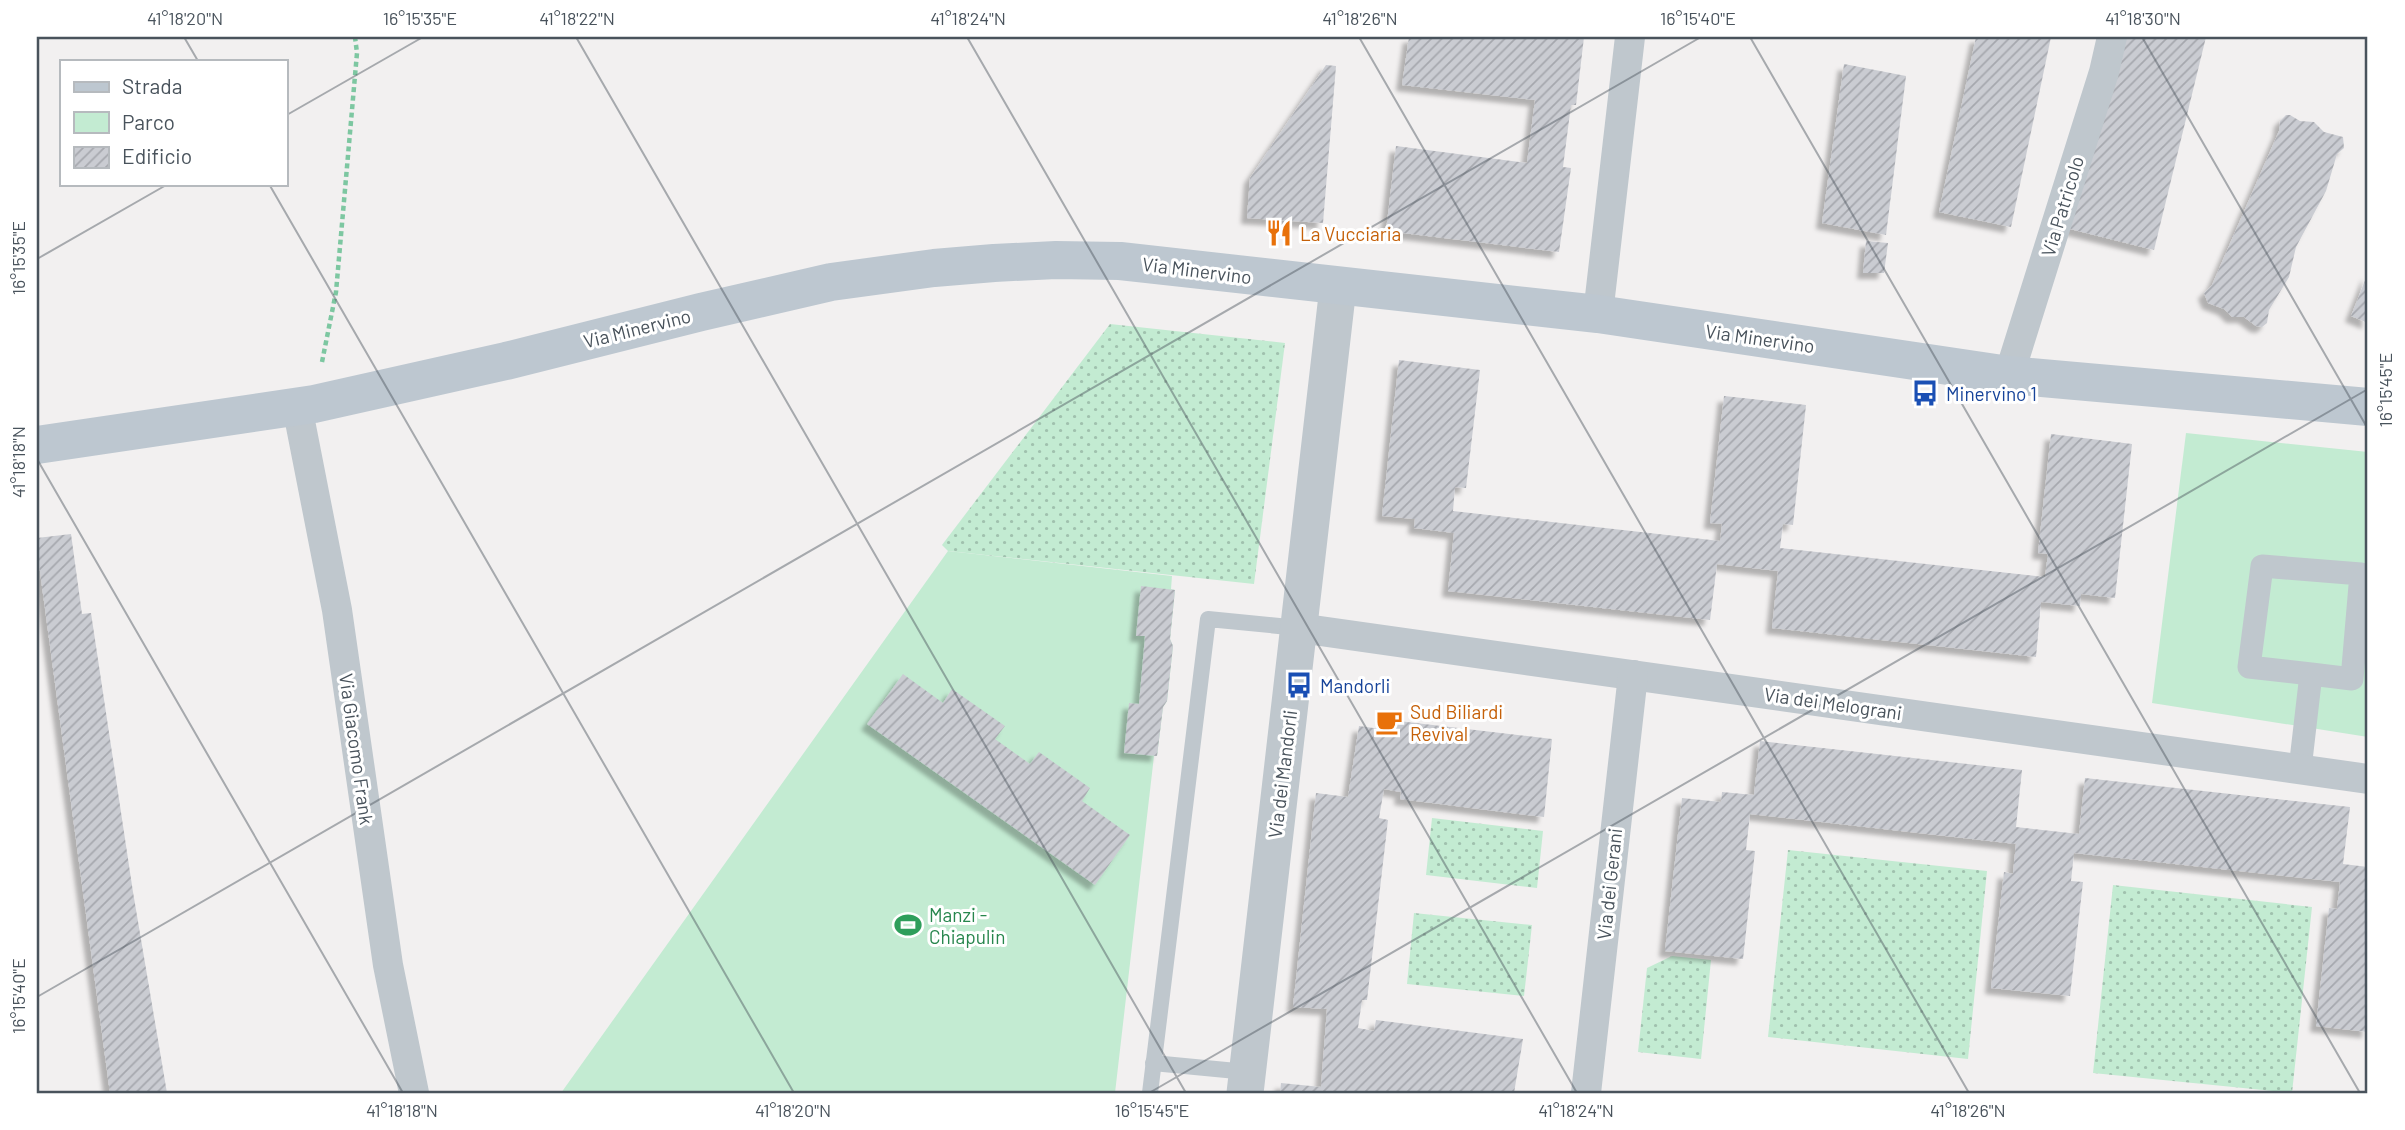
<svg xmlns="http://www.w3.org/2000/svg" width="2405" height="1130" viewBox="0 0 2405 1130" font-family="Barlow,sans-serif">
<style>
.green{fill:#c3ebd2}
.garden{fill:url(#garden-dots)}
.building{fill:url(#building-hatch);filter:url(#shadow)}
.lines{fill:none;stroke-linecap:round;stroke-linejoin:round}
.path{stroke:#7dc7a1;stroke-width:4.5;stroke-dasharray:5 3.5;stroke-linecap:butt}
.service{stroke:#bfc7cd;stroke-width:16}
.pedestrian{stroke:#bfc7cd;stroke-width:23}
.minor{stroke:#bfc7cd;stroke-width:30}
.tertiary{stroke:#bfc7cd;stroke-width:37}
.secondary{stroke:#bdc7d0;stroke-width:38}
.ticks{fill:none;stroke:#49535c;stroke-width:2;stroke-opacity:0.45}
.labels{text-anchor:middle;dominant-baseline:central;stroke-width:6;stroke-linejoin:round;paint-order:stroke}
.street-label{font-size:19px;fill:#49535c;stroke:#fff}
.food-label{font-size:19px;fill:#c56008;stroke:#fff;text-anchor:start}
.transit-label{font-size:19px;fill:#164399;stroke:#fff;text-anchor:start}
.leisure-label{font-size:19px;fill:#27864d;stroke:#fff;text-anchor:start}
.neatline{fill:none;stroke:#49535c;stroke-width:2.5}
.ticks-label{font-size:18px;text-anchor:middle;fill:#49535c}
</style>
<defs>
<pattern id="garden-dots" width="8" height="8" patternUnits="userSpaceOnUse" patternTransform="scale(1.75)"><rect width="8" height="8" fill="#c3ebd2"/><path d="M2 2h.1M6 6h.1" fill="none" stroke="#a0c1ae" stroke-width="1.8" stroke-linecap="round"/></pattern>
<pattern id="building-hatch" width="6" height="6" patternUnits="userSpaceOnUse" patternTransform="scale(1.75)"><rect width="6" height="6" fill="#caccd2"/><path d="M-1 1l2-2M0 6l6-6M5 7l2-2" fill="none" stroke="#a6a8ae"/></pattern>
<filter id="shadow"><feDropShadow dx="-6" dy="6" stdDeviation="2" flood-color="#0004"/></filter>
</defs>
<rect width="100%" height="100%" fill="#f2f0f0"/>
<g class="green">
<path d="M2186,433L2368,452V737L2152,703Z"/>
<path d="M948,551L1172,576L1171,589L1175,590L1170,639L1173,646L1167,701L1163,707L1157,756H1154L1115,1093H561Z"/>
</g>
<g class="garden">
<path d="M1110,324L1285,343L1254,584L948,551L942,545Z"/>
<path d="M1432,818L1543,831L1537,888L1426,875Z"/>
<path d="M1788,850L1987,871L1968,1059L1768,1037Z"/>
<path d="M2113,885L2312,907L2292,1093L2093,1073Z"/>
<path d="M1414,913L1532,925L1524,996L1407,984Z"/>
<path d="M1672,956L1711,960L1701,1059L1638,1052L1647,968Z"/>
</g>
<g class="building">
<path d="M1409,37H1584L1576,105H1571L1563,167L1571,168L1559,252L1386,231L1396,146L1527,163L1535,100L1402,85Z"/>
<path d="M1976,37H2051L2011,227L1939,212Z"/>
<path d="M2117,37H2206L2154,250L2070,229Z"/>
<path d="M1844,64L1906,76L1886,235L1822,223Z"/>
<path d="M1326,65L1336,66L1323,223L1247,218L1250,178Z"/>
<path d="M2286,115H2290L2300,121L2314,122L2324,132L2343,137L2344,148L2337,154L2326,191L2296,247L2289,277L2269,310L2267,323L2262,327L2256,326L2244,317H2232L2224,309L2208,303L2204,293L2212,285L2279,131L2280,121Z"/>
<path d="M1866,241L1888,243L1884,273H1863Z"/>
<path d="M2368,273V323L2351,316Z"/>
<path d="M1399,360L1480,370L1466,488L1455,487L1453,511L1720,541L1722,524L1710,523L1724,396L1806,405L1793,525L1783,524L1780,548L2045,577L2048,554L2038,553L2051,434L2132,444L2115,598L2081,594L2080,606L2041,602L2036,657L1772,628L1778,571L1717,564L1710,620L1448,591L1454,533L1414,528L1415,519L1382,516Z"/>
<path d="M71,534L82,614L91,613L133,892L167,1093H110L37,549V538Z"/>
<path d="M1141,586L1175,590L1170,639L1173,646L1167,701L1163,707L1157,756L1124,753L1129,703L1139,704L1145,636H1136Z"/>
<path d="M903,674L943,703L952,689L1005,726L995,739L1030,764L1039,752L1090,788L1082,801L1130,835L1095,885L867,724Z"/>
<path d="M1390,720L1552,739L1544,817L1400,799L1401,792L1384,789L1379,818L1388,820L1367,1000H1362L1358,1028L1374,1031L1376,1020L1523,1039L1514,1093H1367L1352,1091V1093H1280L1281,1083L1321,1087L1327,1009L1293,1007L1316,793L1348,797L1359,726L1388,730Z"/>
<path d="M1760,741L2022,770L2016,827L2079,834L2085,778L2350,807L2343,864L2368,867V1032L2316,1026L2329,908L2337,909L2340,882L2074,853L2071,881L2083,882L2070,996L1991,988L2004,872L2013,874L2016,844L1750,814L1746,850L1755,851L1743,959L1665,951L1682,798L1721,802L1722,792L1754,795Z"/>
</g>
<g class="lines">
<path class="path" d="M322,362L336,292L357,53L355,37"/>
<g class="service">
<path d="M1153,1063L1247,1072"/>
<path d="M1150,1093L1208,619L1299,628"/>
</g>
<path class="pedestrian" d="M2300,769L2311,674L2352,679L2361,574L2262,566L2249,667L2311,674"/>
<g class="minor">
<path d="M1598,314L1630,37"/>
<path d="M2009,375L2104,72L2112,37"/>
<path d="M297,406L337,610L388,965L414,1093"/>
<path d="M1299,628L2368,779"/>
<path d="M1586,1093L1633,675"/>
</g>
<path class="tertiary" d="M1245,1093L1338,287"/>
<path class="secondary" d="M37,445L314,404L506,361L701,312L831,282L934,268L994,263L1056,260L1120,261L1598,314L2009,375L2368,407"/>
</g>
<path class="ticks" d="M184,37L198,61M576,37L1186,1093M967,37L1577,1093M1359,37L1969,1093M1750,37L2360,1093M2142,37L2368,429M285,116L423,37M269,184L794,1093M37,259L168,184M37,459L403,1093M37,997L1701,37M1149,1093L2368,389"/>
<defs>
<g id="restaurant-bare" transform="scale(2.1)"><path d="M-5-6h1v4h1v-4h1v4h1v-4h1v5L-1.5 .5V6h-2V.5L-5-1ZM5-6V6H3V1.5H1.5Q1.5-4 5-6Z" fill="#e8710a" stroke="#fff" stroke-width="2.5" paint-order="stroke"/></g>
<g id="bus-bare" transform="scale(2.1)"><path d="M-5-6H5V4H4V6H2V4H-2V6H-4V4H-5ZM-3.5-4V0h7V-4ZM-3.5 1.2v1.5H-2V1.2ZM2 1.2v1.5H3.5V1.2Z" fill="#1a4fb4" stroke="#fff" stroke-width="2.5" paint-order="stroke"/></g>
<g id="cafe-bare" transform="scale(2.1)"><path d="M-5.5-4.5H6V0H3Q3 3.5 0 3.5H-2.5Q-5.5 3.5-5.5 0ZM3-3.2v2h1.7v-2ZM-6 4.5H4V6H-6Z" fill="#e8710a" stroke="#fff" stroke-width="2.5" paint-order="stroke"/></g>
<g id="stadium-bare" transform="scale(2.1)"><path d="M0-5a6.5 5 0 1 0 0 10a6.5 5 0 1 0 0-10ZM-3.5-1.8h7v3.6h-7Z" fill="#2e9e5b" stroke="#fff" stroke-width="2.5" paint-order="stroke"/></g>
</defs>
<g fill-rule="evenodd">
<use href="#restaurant-bare" x="1279" y="233"/>
<use href="#bus-bare" x="1925" y="393"/>
<use href="#bus-bare" x="1299" y="685"/>
<use href="#cafe-bare" x="1389" y="722"/>
<use href="#stadium-bare" x="908" y="925"/>
</g>
<g class="labels">
<g class="street-label">
<text transform="translate(2062 206) rotate(-73)">Via Patricolo</text>
<text transform="translate(1197 270) rotate(7)">Via Minervino</text>
<text transform="translate(637 328) rotate(-14)">Via Minervino</text>
<text transform="translate(1760 338) rotate(8)">Via Minervino</text>
<text transform="translate(1833 703) rotate(8)">Via dei Melograni</text>
<text transform="translate(357 749) rotate(82)">Via Giacomo Frank</text>
<text transform="translate(1282 774) rotate(-83)">Via dei Mandorli</text>
<text transform="translate(1609 884) rotate(-84)">Via dei Gerani</text>
</g>
<g class="food-label">
<text x="1300" y="233">La Vucciaria</text>
<text x="1410" y="711">Sud Biliardi<tspan x="1410" dy="22">Revival</tspan></text>
</g>
<g class="transit-label">
<text x="1946" y="393">Minervino 1</text>
<text x="1320" y="685">Mandorli</text>
</g>
<g class="leisure-label">
<text x="929" y="914">Manzi -<tspan x="929" dy="22">Chiapulin</tspan></text>
</g>
</g>
<rect width="2405" height="1130" fill="none" stroke="#ffffff" stroke-width="77"/>
<rect x="60" y="60" width="228" height="126" fill="#ffffff" stroke="#b6babe" stroke-width="2"/>
<rect x="74" y="82" width="35" height="10" fill="#bdc7d0" stroke="#b6babe" stroke-width="2"/>
<text x="122" y="94" font-size="21" fill="#49535c">Strada</text>
<rect x="74" y="112" width="35" height="21" fill="#c3ebd2" stroke="#b6babe" stroke-width="2"/>
<text x="122" y="130" font-size="21" fill="#49535c">Parco</text>
<rect x="74" y="147" width="35" height="21" fill="url(#building-hatch)" stroke="#b6babe" stroke-width="2"/>
<text x="122" y="164" font-size="21" fill="#49535c">Edificio</text>
<rect x="38" y="38" width="2328" height="1054" class="neatline"/>
<g class="ticks-label">
<text x="185" y="25">41°18'20"N</text>
<text x="420" y="25">16°15'35"E</text>
<text x="577" y="25">41°18'22"N</text>
<text x="968" y="25">41°18'24"N</text>
<text x="1360" y="25">41°18'26"N</text>
<text x="1698" y="25">16°15'40"E</text>
<text x="2143" y="25">41°18'30"N</text>
<text transform="translate(19 258) rotate(-90)" y="6">16°15'35"E</text>
<text transform="translate(2386 390) rotate(-90)" y="6">16°15'45"E</text>
<text transform="translate(19 462) rotate(-90)" y="6">41°18'18"N</text>
<text transform="translate(19 996) rotate(-90)" y="6">16°15'40"E</text>
<text x="402" y="1117">41°18'18"N</text>
<text x="793" y="1117">41°18'20"N</text>
<text x="1152" y="1117">16°15'45"E</text>
<text x="1576" y="1117">41°18'24"N</text>
<text x="1968" y="1117">41°18'26"N</text>
</g>
</svg>
